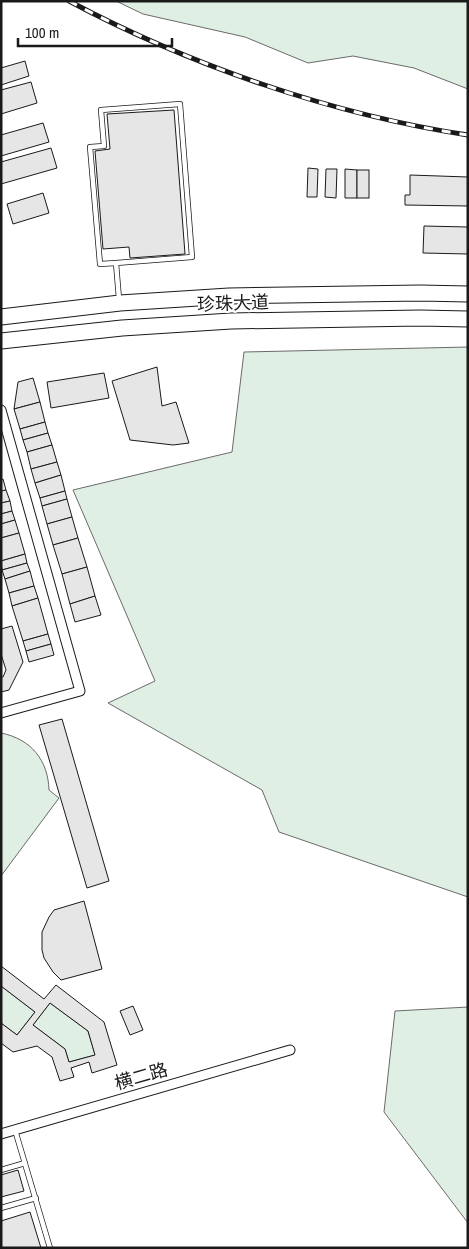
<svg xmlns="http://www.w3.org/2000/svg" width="469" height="1249" viewBox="0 0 469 1249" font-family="'Archivo Narrow','Noto Sans SC',sans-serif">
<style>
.green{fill:#e0efe3;stroke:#6a6a6a}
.building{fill:#e6e6e6;stroke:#1a1a1a;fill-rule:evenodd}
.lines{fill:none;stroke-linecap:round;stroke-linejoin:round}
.lane-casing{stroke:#1a1a1a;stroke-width:6}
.street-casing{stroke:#1a1a1a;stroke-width:11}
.primary-casing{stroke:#1a1a1a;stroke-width:17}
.lane{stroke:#fff;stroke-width:4.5}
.street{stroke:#fff;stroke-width:9}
.primary{stroke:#fff;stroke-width:15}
.rail-casing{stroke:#1a1a1a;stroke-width:5}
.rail{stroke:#fff;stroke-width:3;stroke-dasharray:9;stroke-linecap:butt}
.labels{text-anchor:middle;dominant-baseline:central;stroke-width:4;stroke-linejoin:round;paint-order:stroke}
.street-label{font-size:18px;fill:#1a1a1a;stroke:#fff}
</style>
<rect width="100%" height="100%" fill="#fff"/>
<g class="green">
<path d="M116,1H468V89L414,68L353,56L308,63L245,37L143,14Z"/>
<path d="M468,347V897L279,832L262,790L108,703L155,681L73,490L232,452L244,352Z"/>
<path d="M1,733C31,739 48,760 49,790L59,798L1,876Z"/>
<path d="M1,986L35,1012L17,1035L1,1023Z"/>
<path d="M50,1003L88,1031L95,1055L69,1062L65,1049L33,1025Z"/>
<path d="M468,1007V1223L384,1112L395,1011Z"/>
</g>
<g class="building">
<path d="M25,61L29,76L1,85V68Z"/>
<path d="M31,82L37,103L1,114V90Z"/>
<path d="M174,110L185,254L130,258L129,247L103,249L95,151L110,149L107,114Z"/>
<path d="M43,123L49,142L1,156V135Z"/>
<path d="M51,148L57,168L1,184V162Z"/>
<path d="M308,168L318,169L317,197H307Z"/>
<path d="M326,169H337L336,198L325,197Z"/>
<path d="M345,169L357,170V198H345Z"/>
<rect x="357" y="170" width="12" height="28"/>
<path d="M410,175L468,177V206L405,205V195H410Z"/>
<path d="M43,193L49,213L13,224L7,204Z"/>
<path d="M424,226L468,227V254L423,253Z"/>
<path d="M157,367L162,406L176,402L189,443L173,445L130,440L112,381Z"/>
<path d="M104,373L109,398L51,408L47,382Z"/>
<path d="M33,378L40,402L14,409L18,382Z"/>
<path d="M40,402L45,422L20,429L14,409Z"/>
<path d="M45,422L48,433L23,440L20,429Z"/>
<path d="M48,433L52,445L27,452L23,440Z"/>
<path d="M52,445L57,462L31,469L27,452Z"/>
<path d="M57,462L61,475L35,483L31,469Z"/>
<path d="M61,475L65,491L40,498L35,483Z"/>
<path d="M3,479L6,490L1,491V480Z"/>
<path d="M6,490L10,501L1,503V491Z"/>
<path d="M65,491L67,499L42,506L40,498Z"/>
<path d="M67,499L72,517L47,524L42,506Z"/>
<path d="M10,501L12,511L1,514V503Z"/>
<path d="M12,511L15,520L1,524V514Z"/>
<path d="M72,517L78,538L53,545L47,524Z"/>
<path d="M15,520L19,533L1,538V524Z"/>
<path d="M19,533L25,554L1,561V538Z"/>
<path d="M78,538L87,567L62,574L53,545Z"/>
<path d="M25,554L27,563L2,570L1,561Z"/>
<path d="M27,563L30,571L5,579L2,570Z"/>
<path d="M87,567L95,596L70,604L62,574Z"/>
<path d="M30,571L34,586L9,593L5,579Z"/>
<path d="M34,586L38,598L12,606L9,593Z"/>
<path d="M95,596L101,615L75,622L70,604Z"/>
<path d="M38,598L48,634L23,641L12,606Z"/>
<path d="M12,626L23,662L9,690L1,692V677H3L6,670L1,654V629Z"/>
<path d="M48,634L51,644L26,651L23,641Z"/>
<path d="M51,644L54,655L29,662L26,651Z"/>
<path d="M62,719L109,881L87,888L39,725Z"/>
<path d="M84,901L102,969L61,980L53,972L44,958L42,950V932L49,917L54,910Z"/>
<path d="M1,966L44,999L56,985L104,1022L117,1065L92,1073L89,1062L71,1068L74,1077L60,1081L52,1057L37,1046L13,1052L1,1043V1023L17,1035L35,1012L1,986ZM50,1003L88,1031L95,1055L69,1062L65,1049L33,1025Z"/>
<path d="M133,1006L143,1030L130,1035L120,1011Z"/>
<path d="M18,1170L24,1191L1,1197V1175Z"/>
<path d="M30,1212L41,1248H1V1221Z"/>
</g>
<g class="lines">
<g class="lane-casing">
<g id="lane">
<path d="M116,263L100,264L90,147L104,146L101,110L180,104L192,257L116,263L119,299"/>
<path d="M15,1130L50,1248"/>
<path d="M1,1170L25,1163"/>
<path d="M1,1208L36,1198"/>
</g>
</g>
<g class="street-casing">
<g id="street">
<path d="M1,410L80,691L1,713"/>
<path d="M1,1134L290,1050"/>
</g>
</g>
<g class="primary-casing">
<g id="primary">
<path d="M1,317L120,303L229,296L420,293L468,294"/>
<path d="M1,341L122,328L231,321L420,318L468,319"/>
</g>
</g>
<use href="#lane" class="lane"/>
<use href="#street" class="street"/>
<use href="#primary" class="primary"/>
<g class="rail-casing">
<path id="rail" d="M69,1C189,65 334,115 468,135"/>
</g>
<use href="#rail" class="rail"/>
</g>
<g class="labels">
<g class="street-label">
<text transform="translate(233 303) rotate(-2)">珍珠大道</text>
<text transform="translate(141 1076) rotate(-16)">横二路</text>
</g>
</g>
<rect width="469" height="1249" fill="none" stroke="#1a1a1a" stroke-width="5"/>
<path d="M18 38v8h154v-8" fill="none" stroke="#1a1a1a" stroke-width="2.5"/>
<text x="25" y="38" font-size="15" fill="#1a1a1a" stroke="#ffffff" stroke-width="4" paint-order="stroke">100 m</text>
</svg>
